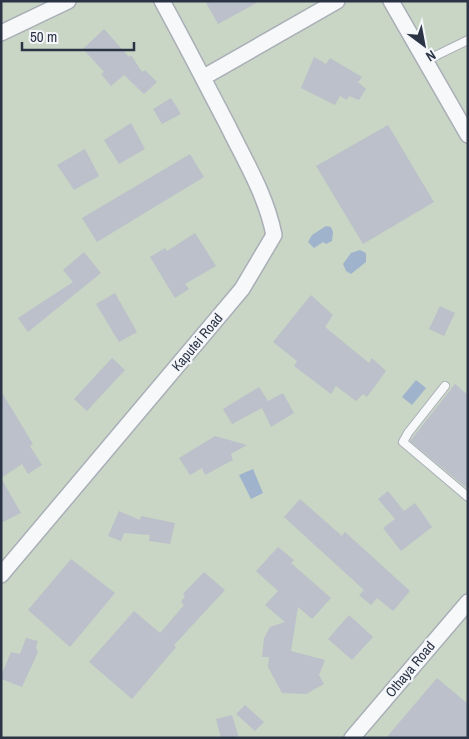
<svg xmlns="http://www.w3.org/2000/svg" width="469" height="739" viewBox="0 0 469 739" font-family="'Archivo Narrow',sans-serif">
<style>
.green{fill:#c9d6c5}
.water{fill:#9fb4cc}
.building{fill:#bbc0ca}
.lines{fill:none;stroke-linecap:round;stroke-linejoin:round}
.service-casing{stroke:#a9aeb7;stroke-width:10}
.minor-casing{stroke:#a9aeb7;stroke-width:18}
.service{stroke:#f7f8fa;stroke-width:8}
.minor{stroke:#f7f8fa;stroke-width:15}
.labels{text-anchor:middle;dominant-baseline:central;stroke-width:4.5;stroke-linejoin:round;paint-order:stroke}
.street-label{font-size:14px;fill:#2b3445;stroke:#f4f6f9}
</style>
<rect width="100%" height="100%" fill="#e4e7ec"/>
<rect class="green" x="1" y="1" width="467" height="737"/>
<g class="water">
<path d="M326,226L331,227L333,232L332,241L326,244L323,242L314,248L308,242L312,235Z"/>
<path d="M360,250L366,253V262L351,274L346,271L343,264L351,253Z"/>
<path d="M416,380L426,388L412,405L402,397Z"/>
<path d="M253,469L263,493L251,499L239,475Z"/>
</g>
<g class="building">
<path d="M205,1H260L218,24Z"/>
<path d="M104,29L129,57L131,55L142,72L145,70L157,82L144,94L124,75L111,86L101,74L104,72L83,49Z"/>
<path d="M314,57L326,64L330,58L362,77L358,82L366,89L359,100L349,96L347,100L340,96L335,105L301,88Z"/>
<path d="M171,98L181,114L162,124L153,109Z"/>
<path d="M131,123L145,149L119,164L104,140Z"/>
<path d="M388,125L434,202L363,244L316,166Z"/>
<path d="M85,149L99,176L74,190L57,165Z"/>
<path d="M190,154L204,177L97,242L82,218Z"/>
<path d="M195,233L216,266L185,284L189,289L175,298L150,257L165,248L167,251Z"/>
<path d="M84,252L101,273L28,332L18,318L73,282L63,270Z"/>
<path d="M115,293L137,332L119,342L96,304Z"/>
<path d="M311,295L333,315L325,327L369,363L372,358L386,371L367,397L363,394L356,401L336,386L331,394L294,366L297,361L273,342Z"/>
<path d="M440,306L455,313L444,336L429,329Z"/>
<path d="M112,358L125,370L87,411L74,399Z"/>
<path d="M455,384L468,395V489L410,441Z"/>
<path d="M259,387L268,401L283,393L294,413L271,427L262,408L232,424L223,409Z"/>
<path d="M1,391L33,444L30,446L42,465L28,474L22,464L1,478Z"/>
<path d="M215,436L247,445L231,454L233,460L205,475L202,468L190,475L179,458Z"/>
<path d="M1,478L21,513L1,523Z"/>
<path d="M388,491L404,511L415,503L432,527L401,551L383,528L395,519L378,499Z"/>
<path d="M300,499L342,536L345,532L410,591L393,611L377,598L371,605L359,595L364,590L284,517Z"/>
<path d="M119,511L140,520L141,516L175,523L170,544L149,541L150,535L124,533L121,541L108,536Z"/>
<path d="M278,547L294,560L291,563L331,598L312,619L298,607L291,651L325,660L319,675L324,684L306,694L282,693L268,667L269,657H262L264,638L270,627L285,622L265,605L278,591L256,571Z"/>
<path d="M71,559L115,593L70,647L28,610Z"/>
<path d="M204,572L225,590L174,645L176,647L132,699L89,662L134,611L160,633L184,605L181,602L185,596L183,594Z"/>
<path d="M349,615L373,637L352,660L328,639Z"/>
<path d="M26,638L38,641L36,648L38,652L22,687L1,679V676L11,652L20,654Z"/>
<path d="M437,678L468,704V738H386Z"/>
<path d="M245,705L264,722L255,731L236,714Z"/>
<path d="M232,715L239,738H221L216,719Z"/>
</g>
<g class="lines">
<g class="service-casing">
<g id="service">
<path d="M425,61L468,40"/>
<path d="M445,386L408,433L403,442L468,497"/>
</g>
</g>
<g class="minor-casing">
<g id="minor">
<path d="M391,1L468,135"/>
<path d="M1,33L68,1"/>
<path d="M204,77L337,1"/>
<path d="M1,575L242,289L274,235C266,195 246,163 228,126C206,84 185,43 162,1"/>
<path d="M352,738L468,602"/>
</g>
</g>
<use href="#service" class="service"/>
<use href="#minor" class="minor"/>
</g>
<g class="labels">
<g class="street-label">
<text transform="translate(197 342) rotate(-50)">Kaputei Road</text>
<text transform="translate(410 669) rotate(-50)">Othaya Road</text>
</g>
</g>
<rect width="469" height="739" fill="none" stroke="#2b3445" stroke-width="5"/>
<g transform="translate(424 45) rotate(148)" stroke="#f4f6f9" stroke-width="4" paint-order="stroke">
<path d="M0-4L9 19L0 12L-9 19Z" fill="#2b3445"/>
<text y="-8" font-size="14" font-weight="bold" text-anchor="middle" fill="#2b3445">N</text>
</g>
<path d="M22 42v8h112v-8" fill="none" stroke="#2b3445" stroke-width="2.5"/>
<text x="30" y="42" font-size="15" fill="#2b3445" stroke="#f4f6f9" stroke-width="4" paint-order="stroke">50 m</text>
</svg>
